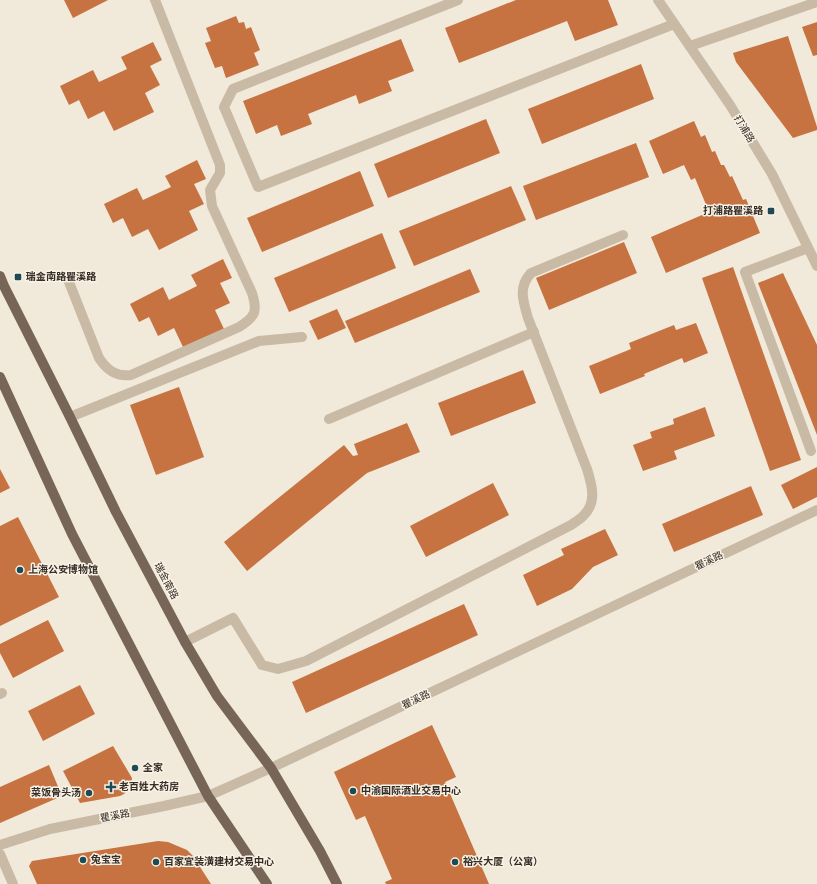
<svg xmlns="http://www.w3.org/2000/svg" width="817" height="884" viewBox="0 0 817 884" font-family="'Source Sans 3','Noto Sans SC',sans-serif">
<style>
.building{fill:#c77241}
.lines{fill:none;stroke-linecap:round;stroke-linejoin:round}
.minor{stroke:#c9baa5;stroke-width:10}
.major{stroke:#776657;stroke-width:10}
.poi-dot{fill:#1c4b56;stroke:#f9f2e5;stroke-width:1.5}
.labels{text-anchor:middle;dominant-baseline:central;stroke-width:3;stroke-linejoin:round;paint-order:stroke}
.street-label{font-size:10px;fill:#352d26;stroke:#f9f2e5}
.poi-label{font-size:10px;font-weight:bold;fill:#352d26;stroke:#f9f2e5;text-anchor:start}
</style>
<rect width="100%" height="100%" fill="#f1e9d9"/>
<g class="building">
<path d="M64,0H108L73,18Z"/>
<path d="M516,0H608L618,25L575,41L567,21L459,63L445,28Z"/>
<path d="M236,16L239,23L244,22L246,29L251,27L260,50L254,53L259,65L226,78L222,66L215,68L205,43L211,41L206,28Z"/>
<path d="M817,22V55L813,56L802,27Z"/>
<path d="M788,36L817,127V130L793,138L736,62L733,53Z"/>
<path d="M401,39L414,71L388,81L392,91L359,104L356,95L308,114L312,124L281,136L277,125L256,134L243,101Z"/>
<path d="M153,42L162,60L150,66L160,85L145,93L154,112L114,131L104,111L88,119L79,100L69,105L60,86L93,70L99,82L127,69L121,57Z"/>
<path d="M641,64L654,99L542,144L528,109Z"/>
<path d="M486,119L500,153L388,198L374,164Z"/>
<path d="M694,121L701,137L705,135L712,152L715,151L721,165H724L730,177L732,176L743,200L746,199L760,233L666,273L651,237L709,212L695,178L691,180L684,165L663,174L649,141Z"/>
<path d="M636,143L649,177L536,220L523,186Z"/>
<path d="M197,160L206,179L194,184L204,204L189,211L198,230L159,250L148,229L132,237L123,218L113,223L104,204L137,188L143,200L171,187L165,176Z"/>
<path d="M360,171L374,206L262,252L247,218Z"/>
<path d="M511,186L526,220L414,266L399,231Z"/>
<path d="M382,233L396,268L289,312L274,278Z"/>
<path d="M624,242L637,273L549,310L536,278Z"/>
<path d="M223,259L232,278L220,283L230,303L215,310L224,329L184,349L174,328L158,336L149,317L139,322L130,304L163,287L169,300L197,286L191,275Z"/>
<path d="M733,267L801,460L770,471L702,278Z"/>
<path d="M470,269L480,292L355,343L345,321Z"/>
<path d="M783,273L817,345V435L758,283Z"/>
<path d="M337,309L346,328L318,340L309,321Z"/>
<path d="M696,323L708,353L684,363L682,358L644,374L645,376L600,394L589,366L631,349L629,343L674,325L676,330Z"/>
<path d="M523,370L536,403L451,436L438,403Z"/>
<path d="M179,387L204,457L156,475L130,405Z"/>
<path d="M705,407L715,436L674,451L677,459L643,471L633,445L652,438L650,432L674,424L673,419Z"/>
<path d="M407,423L420,452L367,473L247,571L224,542L344,445L353,456L358,455L354,444Z"/>
<path d="M817,467V497L793,509L781,485Z"/>
<path d="M0,469L10,488L0,493Z"/>
<path d="M493,483L509,515L426,557L410,526Z"/>
<path d="M751,486L763,515L674,552L662,524Z"/>
<path d="M18,517L59,597L0,626V526Z"/>
<path d="M605,529L618,555L593,567L572,589L537,606L523,575L564,555L561,549Z"/>
<path d="M464,604L478,635L306,713L292,682Z"/>
<path d="M48,620L64,651L13,678L0,653V644Z"/>
<path d="M80,685L95,714L43,741L28,711Z"/>
<path d="M432,725L456,777L445,782L489,884H386L385,882L392,879L365,816L356,820L334,772Z"/>
<path d="M113,746L132,778L131,786L124,794L120,796L80,803L63,771Z"/>
<path d="M49,765L62,796L0,823V787Z"/>
<path d="M158,841L168,842L187,850L193,856L211,884H37L29,866L32,861Z"/>
</g>
<g class="lines">
<g class="minor">
<path d="M458,0L233,89L224,107L258,187L674,24"/>
<path d="M658,0L730,105L772,174L817,266"/>
<path d="M690,46L817,2"/>
<path d="M808,248L745,272L811,451"/>
<path d="M67,277L99,358C107,370 116,377 131,375L239,327C255,317 258,312 252,293L212,206L210,190L220,173V165L155,0"/>
<path d="M70,417L259,341L302,337"/>
<path d="M329,419L534,332"/>
<path d="M185,642L233,618L262,665L278,669L306,661L571,525C575,522 581,519 584,515C597,502 592,485 587,469L528,318C523,301 518,287 531,273L623,235"/>
<path d="M0,694L2,693"/>
<path d="M0,845L50,829L164,806L208,796L271,768L817,510"/>
<path d="M0,854L13,884"/>
</g>
<g class="major">
<path d="M0,276L4,286L70,417L116,512L185,642L217,696L271,768L320,851L337,884"/>
<path d="M0,377L72,534L208,796L267,884"/>
</g>
</g>
<g class="poi-dot">
<rect x="767" y="207" width="8" height="8" rx="2"/>
<rect x="14" y="273" width="8" height="8" rx="2"/>
<circle cx="20" cy="570" r="4"/>
<circle cx="135" cy="768" r="4"/>
<path d="M109 781h4v4h4v4h-4v4h-4v-4h-4v-4h4z"/>
<circle cx="353" cy="791" r="4"/>
<circle cx="89" cy="793" r="4"/>
<circle cx="83" cy="860" r="4"/>
<circle cx="156" cy="862" r="4"/>
<circle cx="455" cy="862" r="4"/>
</g>
<g class="labels">
<g class="street-label">
<text transform="translate(744 129) rotate(59)">打浦路</text>
<text transform="translate(709 561) rotate(-25)">瞿溪路</text>
<text transform="translate(166 581) rotate(62)">瑞金南路</text>
<text transform="translate(416 700) rotate(-25)">瞿溪路</text>
<text transform="translate(115 816) rotate(-11)">瞿溪路</text>
</g>
<g class="poi-label">
<text x="763" y="211" text-anchor="end">打浦路瞿溪路</text>
<text x="26" y="277">瑞金南路瞿溪路</text>
<text x="28" y="570">上海公安博物馆</text>
<text x="143" y="768">全家</text>
<text x="119" y="787">老百姓大药房</text>
<text x="361" y="791">中渝国际酒业交易中心</text>
<text x="81" y="793" text-anchor="end">菜饭骨头汤</text>
<text x="91" y="860">兔宝宝</text>
<text x="164" y="862">百家宜装潢建材交易中心</text>
<text x="463" y="862">裕兴大厦（公寓）</text>
</g>
</g>
</svg>
